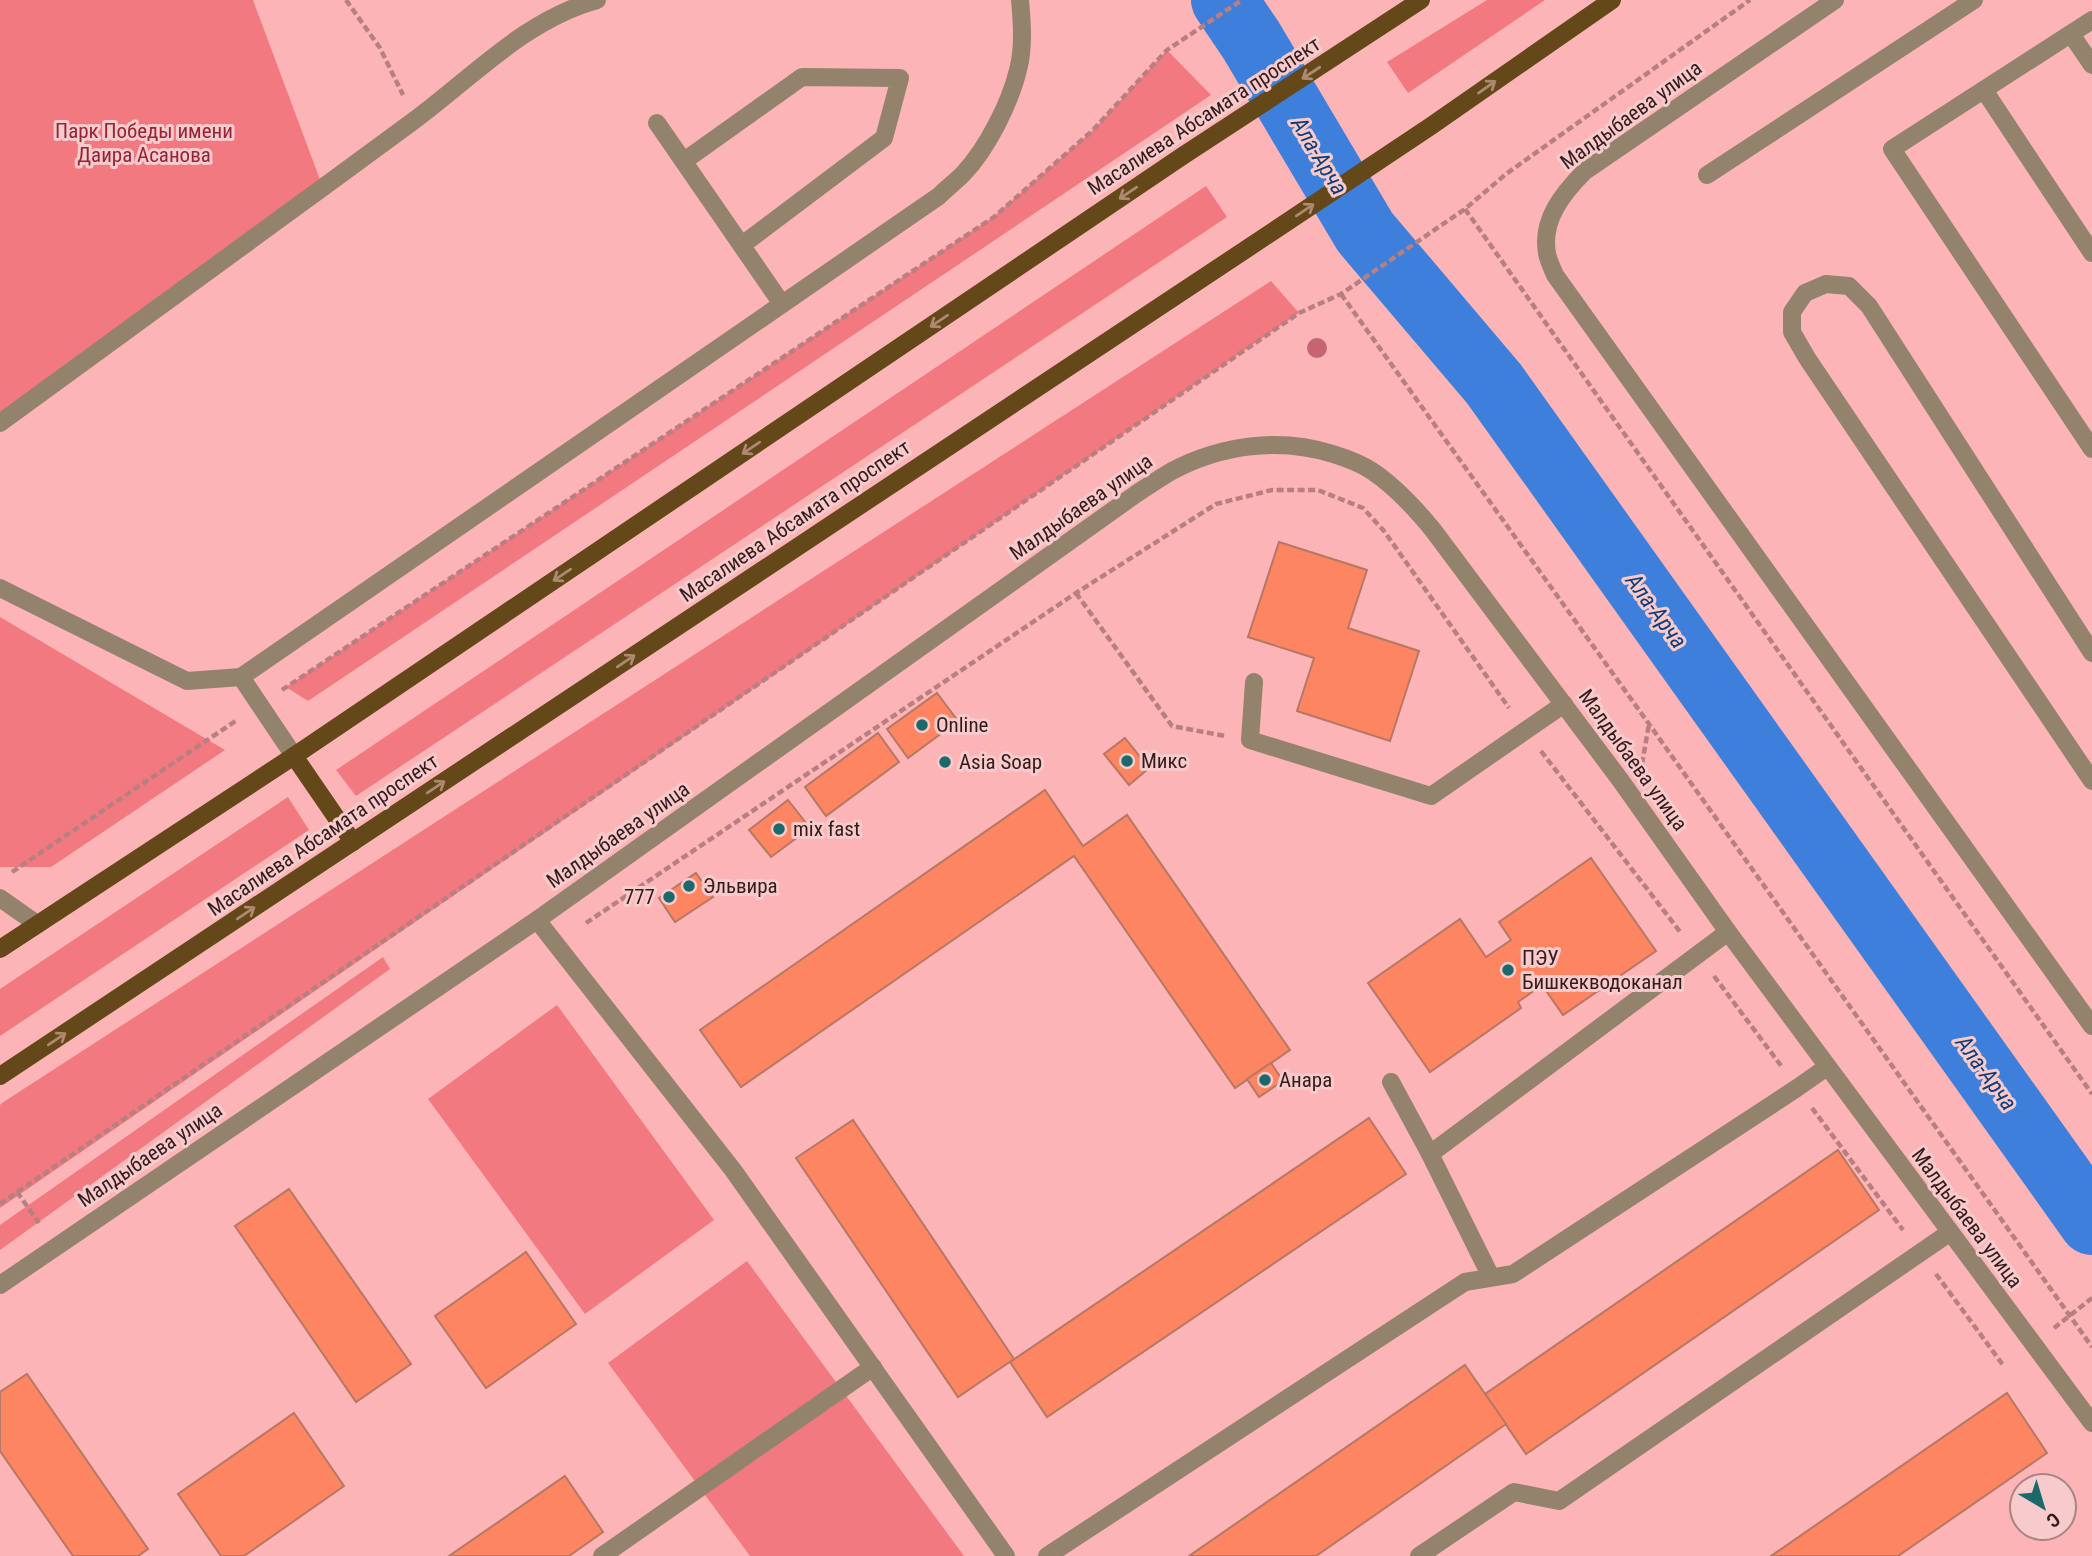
<svg xmlns="http://www.w3.org/2000/svg" width="2092" height="1556" viewBox="0 0 2092 1556" font-family="'Roboto Condensed',sans-serif">
<style>
.green{fill:#f37981}
.lines{fill:none;stroke-linecap:round;stroke-linejoin:round}
.river{stroke:#3d7fdb;stroke-width:66}
.building{fill:#fe8561;stroke:#b67764;stroke-width:2}
.path{stroke:#b87f81;stroke-width:4.5;stroke-dasharray:7 3.5;stroke-linecap:butt}
.minor{stroke:#93836c;stroke-width:18}
.major{stroke:#644819;stroke-width:18}
.tree{fill:#c46570}
.oneway{stroke:#ae8972}
.poi-dot{fill:#1c696b;stroke:#f7cacb;stroke-width:2.5}
.labels{text-anchor:middle;dominant-baseline:central;stroke-width:6;stroke-linejoin:round;paint-order:stroke}
.street-label{font-size:21px;fill:#361b1c;stroke:#f7cacb}
.park-label{font-size:21px;fill:#962436;stroke:#f7cacb}
.poi-label{font-size:21px;fill:#361b1c;stroke:#f7cacb;text-anchor:start}
.water-label{font-size:23px;font-style:italic;fill:#103c77;stroke:#f7cacb}
</style>
<rect width="100%" height="100%" fill="#fdb4b6"/>
<g class="green">
<path d="M0,0H253L325,193L0,413Z"/>
<path d="M1487,0H1545L1408,93L1387,62Z"/>
<path d="M1167,50L1211,95L308,701L286,687L993,217L1092,131Z"/>
<path d="M1206,186L1227,217L356,796L336,770Z"/>
<path d="M1271,281L1299,313L0,1208V1105L2,1103Z"/>
<path d="M0,617L225,750L51,867H0Z"/>
<path d="M288,797L309,830L0,1036V989Z"/>
<path d="M383,957L390,969L0,1250V1225Z"/>
<path d="M557,1005L714,1220L585,1314L428,1099Z"/>
<path d="M747,1261L964,1556H750L608,1363Z"/>
</g>
<g class="lines">
<path class="river" d="M1224,0L1251,40L1365,232L1494,384L2092,1222"/>
</g>
<g class="building">
<path d="M1279,542L1367,570L1348,628L1419,651L1390,741L1297,711L1314,658L1248,637Z"/>
<path d="M937,693L958,721L908,758L887,729Z"/>
<path d="M878,733L899,762L826,816L805,787Z"/>
<path d="M1125,738L1149,768L1129,785L1104,754Z"/>
<path d="M1045,790L1083,846L1127,815L1290,1050L1235,1088L1074,856L741,1087L700,1030Z"/>
<path d="M788,800L810,828L771,857L749,830Z"/>
<path d="M1591,858L1656,951L1563,1015L1542,985L1518,1002L1521,1008L1430,1072L1368,983L1460,919L1486,957L1511,940L1499,922Z"/>
<path d="M696,873L713,897L675,922L659,898Z"/>
<path d="M1271,1063L1283,1081L1259,1097L1247,1079Z"/>
<path d="M1369,1118L1406,1174L1047,1417L1010,1362Z"/>
<path d="M853,1120L1014,1359L958,1397L796,1158Z"/>
<path d="M1838,1150L1879,1210L1526,1454L1485,1394Z"/>
<path d="M289,1189L411,1364L356,1402L235,1226Z"/>
<path d="M526,1252L576,1324L486,1388L435,1316Z"/>
<path d="M1465,1365L1506,1424L1316,1556H1189Z"/>
<path d="M27,1374L148,1549L138,1556H73L0,1451V1392Z"/>
<path d="M2007,1393L2047,1453L1898,1556H1771Z"/>
<path d="M294,1413L344,1486L244,1556H221L178,1494Z"/>
<path d="M565,1476L603,1532L569,1556H449Z"/>
</g>
<g class="lines">
<g class="path">
<path d="M346,0L380,48L403,95"/>
<path d="M1465,209L2092,1094"/>
<path d="M1341,294L1649,724L2092,1347"/>
<path d="M1076,593L1172,726L1225,736"/>
<path d="M282,690L994,217L1092,131L1167,50L1242,0"/>
<path d="M1541,751L1681,933"/>
<path d="M1642,764L1649,724"/>
<path d="M12,872L237,720"/>
<path d="M586,923L1076,593L1216,504L1272,490H1318L1363,508L1384,531L1509,708"/>
<path d="M1714,976L1782,1067"/>
<path d="M1812,1108L1903,1230"/>
<path d="M17,1192L39,1223"/>
<path d="M0,1204L1299,313L1341,294L1465,209L1506,174L1750,0"/>
<path d="M1936,1274L2003,1365"/>
<path d="M2054,1328L2092,1298"/>
</g>
<g class="minor">
<path d="M1835,0L1585,171C1563,193 1541,220 1547,253C1548,260 1552,268 1555,275L2092,1026"/>
<path d="M2092,20L1892,149L2092,449"/>
<path d="M2071,34L2092,65"/>
<path d="M1984,90L2092,253"/>
<path d="M657,123L782,304"/>
<path d="M684,161L802,77L900,78L884,138L742,245"/>
<path d="M1707,175L1974,0"/>
<path d="M0,423C137,323 275,223 412,122C471,79 524,20 597,0"/>
<path d="M0,588L187,681L241,677L294,756"/>
<path d="M2092,653L1869,306L1849,286L1826,284L1805,293L1792,312V332L1807,358L2092,781"/>
<path d="M241,677L939,196C947,188 955,182 963,174C987,149 1010,103 1018,70C1024,48 1022,22 1020,0"/>
<path d="M1254,682L1250,740L1431,796L1564,704"/>
<path d="M0,898L37,924"/>
<path d="M537,920L733,1170L1006,1556"/>
<path d="M1391,1082L1430,1154L1728,932"/>
<path d="M1430,1154L1491,1277"/>
<path d="M0,1285L537,920L1136,494C1148,486 1160,478 1172,471C1221,445 1279,437 1333,454C1346,458 1360,463 1372,471C1396,487 1415,508 1433,530L1621,781L1728,932L2092,1423"/>
<path d="M602,1556L873,1367"/>
<path d="M1047,1556L1465,1282L1513,1274L1797,1088L1827,1067"/>
<path d="M1419,1556L1514,1492L1559,1501L1949,1233"/>
</g>
<g class="major">
<path d="M294,756L353,842"/>
<path d="M0,949L294,756L1184,155L1421,0"/>
<path d="M0,1076L1248,248L1431,126L1612,0"/>
</g>
</g>
<circle class="tree" cx="1317" cy="348" r="10"/>
<defs><path id="oneway-shaft" d="M-6 0H5M1.5-3L5.5 0L1.5 3" fill="none" stroke-width="1.6" stroke-linecap="round" stroke-linejoin="round" transform="scale(1.75)"/></defs>
<g class="oneway">
<use href="#oneway-shaft" transform="translate(1311 73) rotate(147)"/>
<use href="#oneway-shaft" transform="translate(1487 87) rotate(-35)"/>
<use href="#oneway-shaft" transform="translate(1128 193) rotate(146)"/>
<use href="#oneway-shaft" transform="translate(1305 210) rotate(-34)"/>
<use href="#oneway-shaft" transform="translate(939 321) rotate(146)"/>
<use href="#oneway-shaft" transform="translate(751 448) rotate(146)"/>
<use href="#oneway-shaft" transform="translate(562 575) rotate(146)"/>
<use href="#oneway-shaft" transform="translate(626 661) rotate(-34)"/>
<use href="#oneway-shaft" transform="translate(436 787) rotate(-34)"/>
<use href="#oneway-shaft" transform="translate(246 913) rotate(-34)"/>
<use href="#oneway-shaft" transform="translate(57 1039) rotate(-34)"/>
</g>
<g class="poi-dot">
<circle cx="922" cy="725" r="7"/>
<circle cx="1127" cy="761" r="7"/>
<circle cx="945" cy="762" r="7"/>
<circle cx="779" cy="829" r="7"/>
<circle cx="689" cy="886" r="7"/>
<circle cx="669" cy="897" r="7"/>
<circle cx="1508" cy="970" r="7"/>
<circle cx="1265" cy="1080" r="7"/>
</g>
<g class="labels">
<g class="street-label">
<text transform="translate(1631 115) rotate(-36)">Малдыбаева улица</text>
<text transform="translate(1204 116) rotate(-33)">Масалиева Абсамата проспект</text>
<text transform="translate(1081 507) rotate(-35)">Малдыбаева улица</text>
<text transform="translate(795 521) rotate(-34)">Масалиева Абсамата проспект</text>
<text transform="translate(1633 760) rotate(54)">Малдыбаева улица</text>
<text transform="translate(323 835) rotate(-34)">Масалиева Абсамата проспект</text>
<text transform="translate(618 835) rotate(-35)">Малдыбаева улица</text>
<text transform="translate(150 1155) rotate(-34)">Малдыбаева улица</text>
<text transform="translate(1967 1218) rotate(53)">Малдыбаева улица</text>
</g>
<g class="park-label">
<text x="144" y="131">Парк Победы имени<tspan x="144" dy="24">Даира Асанова</tspan></text>
</g>
<g class="poi-label">
<text x="936" y="725">Online</text>
<text x="1141" y="761">Микс</text>
<text x="959" y="762">Asia Soap</text>
<text x="793" y="829">mix fast</text>
<text x="703" y="886">Эльвира</text>
<text x="655" y="897" text-anchor="end">777</text>
<text x="1522" y="958">ПЭУ<tspan x="1522" dy="24">Бишкекводоканал</tspan></text>
<text x="1279" y="1080">Анара</text>
</g>
<g class="water-label">
<text transform="translate(1319 156) rotate(59)">Ала-Арча</text>
<text transform="translate(1656 611) rotate(54)">Ала-Арча</text>
<text transform="translate(1986 1073) rotate(54)">Ала-Арча</text>
</g>
</g>
<g transform="translate(2043 1507) rotate(142)"><circle r="33" fill="#f7cacb" stroke="#aa8485" stroke-width="2"/>
<path d="M0-5L12 26L0 18L-12 26Z" fill="#1c696b"/>
<text y="-10" font-size="19" font-weight="bold" text-anchor="middle" fill="#361b1c">С</text>
</g>
</svg>
